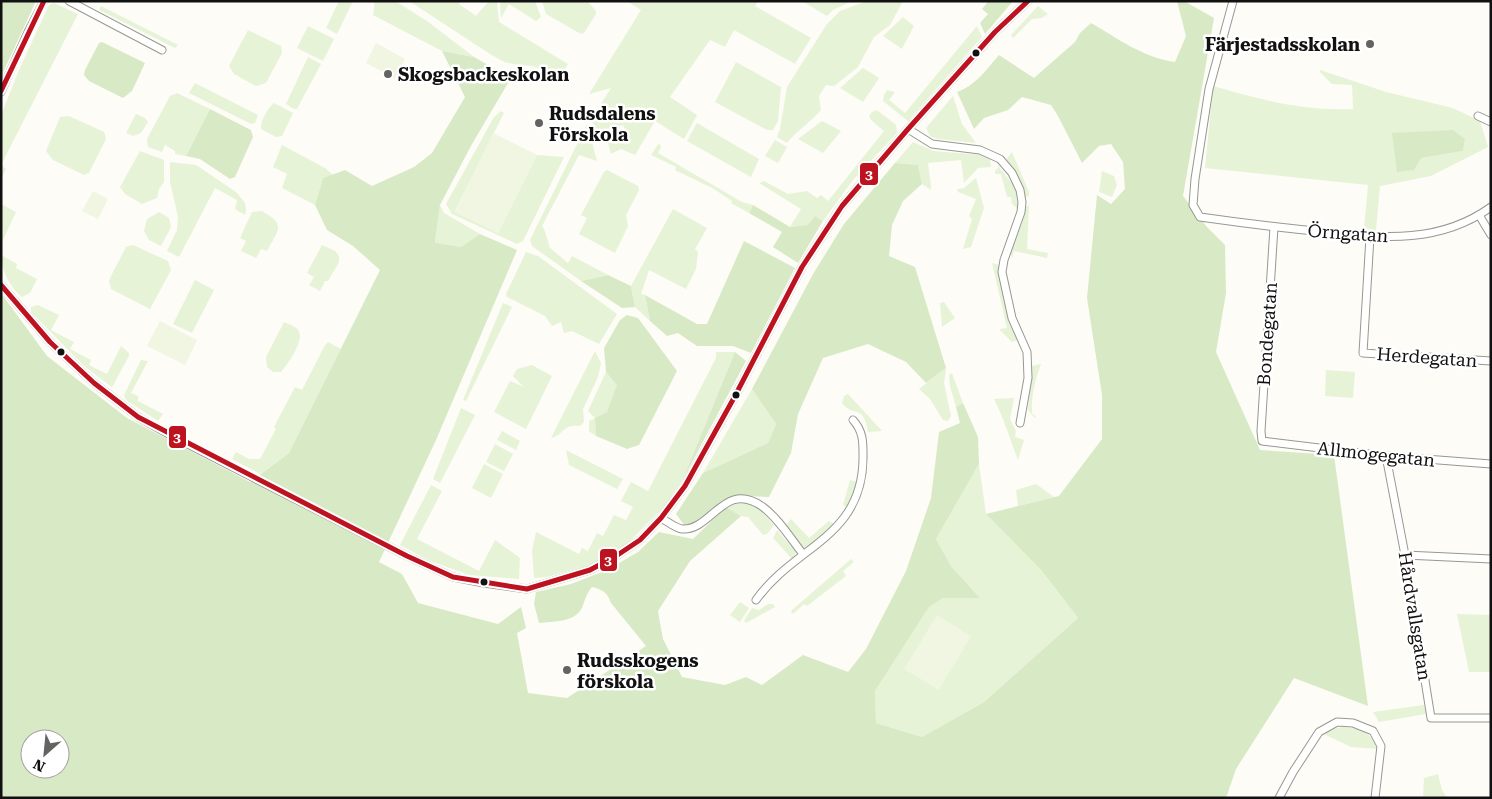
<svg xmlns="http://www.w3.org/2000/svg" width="1492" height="799" viewBox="0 0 1492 799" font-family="'Roboto Serif',serif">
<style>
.green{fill:#e7f3d7;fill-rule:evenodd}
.forest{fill:#d8eac5;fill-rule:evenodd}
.pitch{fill:#f0f6e1}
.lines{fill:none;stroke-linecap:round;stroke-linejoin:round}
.street-casing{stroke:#979795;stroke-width:9}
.street{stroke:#fffffe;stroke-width:7}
.bus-1-casing{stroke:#fff;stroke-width:9}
.bus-1{stroke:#bd1220;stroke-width:5}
.poi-dot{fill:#646362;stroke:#fff;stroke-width:2}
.bus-dot{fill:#111;stroke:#fff;stroke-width:2}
.labels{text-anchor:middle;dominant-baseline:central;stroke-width:5;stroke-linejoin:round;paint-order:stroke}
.poi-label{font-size:18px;font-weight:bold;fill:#111;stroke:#fff;text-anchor:start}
.street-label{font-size:18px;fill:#111;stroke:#fff}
.line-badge{stroke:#fff;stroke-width:2}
.badge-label{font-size:14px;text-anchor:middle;font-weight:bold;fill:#fff}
</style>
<rect width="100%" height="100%" fill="#fdfcf7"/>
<g class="green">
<path d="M339,1H353L337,34L326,28Z"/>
<path d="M375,1H395L427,21L474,57L442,51L373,15Z"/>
<path d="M409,1H461L459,4L476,16L489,1H497L499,22L568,64L558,81L534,66L519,65L504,62L490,54Z"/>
<path d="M501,1H535L541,17L536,21L509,4L501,18L500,4Z"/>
<path d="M542,1H587L596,11V14L584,33L581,34L546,14Z"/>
<path d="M627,1H758L755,6L811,38L795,64L734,30L725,47L710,40L670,97L697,115L684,139L655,121L635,155L621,149L611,154L608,143L629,139L623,125L596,132L592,118L611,88L589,94L641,10Z"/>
<path d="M802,1H852L833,10L827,16Z"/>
<path d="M867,1H903L890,25L874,37L858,67L834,86L826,85L819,96L821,110C811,122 797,130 787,143L777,137L780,129L787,87L827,24L840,11Z"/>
<path d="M54,3L78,14L1,165L6,169L1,179V115L19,70L49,5Z"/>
<path d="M101,6L178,45L175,48L99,10Z"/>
<path d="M1038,6L1048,14L1042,18L1032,19L1013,38L1011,35Z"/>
<path d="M903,17L914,26L902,49L883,36Z"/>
<path d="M308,26L334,39L323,61L297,48Z"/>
<path d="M977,26L982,37L908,121L883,101L884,95L887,90L895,92L889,100L905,113Z"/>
<path d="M248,30L281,46L282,53L266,83L256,86L234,74L229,66Z"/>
<path d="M308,57L321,64L297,109H294L286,104Z"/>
<path d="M736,62L781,87L778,121L773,130H767L715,102Z"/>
<path d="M863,68L879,78L863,102L840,88Z"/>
<path d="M1320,70L1386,92L1453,108L1480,121L1488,147L1431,176L1380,186L1376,230L1364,229L1368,185L1205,168L1213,86C1262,100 1302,111 1353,109L1352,85L1332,84L1320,72ZM1465,139L1463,151L1421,158Z"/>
<path d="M195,83L258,115L255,123L251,124L189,93Z"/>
<path d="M177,93L210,109L186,156L175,154V151L165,145L162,152L148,147L147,139L170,96Z"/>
<path d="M953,96L962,124L976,143L937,139L930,136L926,128Z"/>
<path d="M274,103L293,113L282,136L276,137L261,129C260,121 268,108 274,103Z"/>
<path d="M877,110L896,125L897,133L853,180L823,221L815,216L809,225L790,227L801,209L759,183L764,181L788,194L807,191L817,198L821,195L828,201L884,131L871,120L869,116L872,112Z"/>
<path d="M501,111L504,113L455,211L498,233L537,155L564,157L523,241L517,244L452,214L446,204L494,117Z"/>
<path d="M136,114L145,118L148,122L141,133L133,136L126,133Z"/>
<path d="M69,116L104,132L106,139L89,173L84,175L53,160L46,151L60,117Z"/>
<path d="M822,121L841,131L823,153L798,139Z"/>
<path d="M697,123L759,159L751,177L687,141Z"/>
<path d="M587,124L597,161L579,155L542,226L544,229L550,248L568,263L572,256L608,275L581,281L532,246L530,240Z"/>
<path d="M775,140L787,147L778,163L765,156Z"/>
<path d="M913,142L933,151L983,155L990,159L991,167L978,168L964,183L961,160L928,163L931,186V190L922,184L918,165L895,163Z"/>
<path d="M659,143L661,147L658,153L742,202L753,205L749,213L731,203L732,201L714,189L675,170L676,167L651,155Z"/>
<path d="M282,145L325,168L333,175L323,178L315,205L282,188L287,174L273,167Z"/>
<path d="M140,151L164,160V182L159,189L157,198L142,204L125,194L120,187Z"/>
<path d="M1012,152L1029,192V196L1025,197L1018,177L1005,161Z"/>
<path d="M170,162L196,165L236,192L245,203L246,209L245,215L235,209L237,200L215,188L179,257L167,251L177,230L178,217L170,182Z"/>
<path d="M999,167L1015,187L1018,209L1012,204L1011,197H1007L1001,174H995V171Z"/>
<path d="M607,170L638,186L639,190L626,215L628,226L615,253L579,234L587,218L581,215L604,172Z"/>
<path d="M1102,171L1114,176L1117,185L1112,197L1099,192Z"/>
<path d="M976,178L984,208L971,247L963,249L972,219L969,216L976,199L958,192L957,189L964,188Z"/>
<path d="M1,204L16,212L1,244Z"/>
<path d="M440,205L444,213L480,234L461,247L435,244Z"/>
<path d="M1029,205L1027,249L1048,253L1047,258L1014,251L1012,258L1010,252L1022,224L1026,207Z"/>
<path d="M673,209L707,228L695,249L698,252L696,269L686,289L649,270L641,294L645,295L650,321L635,307L631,286Z"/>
<path d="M262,211C287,225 278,230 267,251L261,249L256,258L241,251L246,241L240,238L252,212Z"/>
<path d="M159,212L169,218L171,227L161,246L149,240L144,231L147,219Z"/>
<path d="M133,245L168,261L171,270L150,309L111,289L109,281L111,276L126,247Z"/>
<path d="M322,245L335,251L339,256V262L328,281H325L320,291L309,285L314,277L307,273Z"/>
<path d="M526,252L538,256L617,314L599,344L572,331L564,333L561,322L552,326L545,316L507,297L506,294Z"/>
<path d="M1,255L17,264L16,268L37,279L30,293L22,297C10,288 1,269 1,255Z"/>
<path d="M992,263L999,265L1002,292L1017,340L1012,342L999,329L1007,328Z"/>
<path d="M195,280L214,290L192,333L173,324Z"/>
<path d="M944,302L955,318L942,327L940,303Z"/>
<path d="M503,303L512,307L466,401L463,400Z"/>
<path d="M38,305L59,315L51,330L74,342L70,349L91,360L89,365L107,374L121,346L129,353V356L112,387L84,366L31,312V307Z"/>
<path d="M284,322C288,324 295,326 298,330C306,339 287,365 281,372H273L267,367L266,357Z"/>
<path d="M328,342L341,349L289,453L260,474L232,459L236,452L249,459H260L276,429L274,427L295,387L302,390L324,347Z"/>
<path d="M595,351L601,363L598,377L583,409L584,422L580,426C562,424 564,435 551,438Z"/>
<path d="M716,352H735L682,481L663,508L628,543L591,565L547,577L534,578L532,551L536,532L579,554L582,548L588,551L597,533L603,536L614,515L626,520L633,507L621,501L631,482L648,491L716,358Z"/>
<path d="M141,360L148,361L131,393L138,396V401L163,414L158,421L126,400L124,395Z"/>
<path d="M1041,364C1035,381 1031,396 1032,414L1036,416L1035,418L1028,410L1032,366Z"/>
<path d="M532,365L552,376L526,429L494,412L510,381L524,387L513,376L517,369Z"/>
<path d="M946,368L944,383L951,416L948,421L943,420L930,399L919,389Z"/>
<path d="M1326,370L1355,372L1353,398L1325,396Z"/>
<path d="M606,372L618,385L607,412L595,418L596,436L589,431V421L595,418L588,411Z"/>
<path d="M952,373L963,403L956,407L950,386L949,375Z"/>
<path d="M752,389L776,424L768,443L703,473Z"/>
<path d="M848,394L882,431L868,432C863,402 854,419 842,403L844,396Z"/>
<path d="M1014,398L1010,419L1016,431L1015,437L1024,440L1018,460C1010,439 1004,419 994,399Z"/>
<path d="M461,408L475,415L440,483L433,479Z"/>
<path d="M502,431L520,441L516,450L497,440Z"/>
<path d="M495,444L513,454L504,471L486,462Z"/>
<path d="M566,450L623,479L617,489L569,465Z"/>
<path d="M484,464L503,474L491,498L472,488Z"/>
<path d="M979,464L986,514L1042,571L1078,618L984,702L922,737L876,723L875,691L929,607L943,598H980L951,566L936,539Z"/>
<path d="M850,480L857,482L855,493L847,507L843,505Z"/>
<path d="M1036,484L1054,497L1018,506L1016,490Z"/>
<path d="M431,485L442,491L417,539L479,571L495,540L520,558L519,579L469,575L428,560L400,545Z"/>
<path d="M747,503L760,510L774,525L767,534L763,535L748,517L741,516L726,507L736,504Z"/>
<path d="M791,519L809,538L829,521L834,524L809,547L804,548L785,526Z"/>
<path d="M777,530L796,552L793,560L773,538Z"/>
<path d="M851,559L854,562L843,571L846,576L807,606L804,604L793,614L791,611Z"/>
<path d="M740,602L749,608L740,622L730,615Z"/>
<path d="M768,604H773L775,607L746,623L744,621L752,608L759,610Z"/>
<path d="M1457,614L1491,615V672H1469Z"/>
<path d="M1424,705L1426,714L1379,722L1373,712Z"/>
<path d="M1342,727C1358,728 1372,732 1378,749L1351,747L1324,734L1333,729Z"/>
<path d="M1438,774L1442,790L1447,798H1423L1424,778Z"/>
</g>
<g class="forest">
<path d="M1,1H36L1,77Z"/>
<path d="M986,1H1013L985,34L980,23L988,14L982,9L987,3Z"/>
<path d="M1177,1H1184L1214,18L1183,196L1207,227L1225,245L1226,293L1216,352L1260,450L1334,455L1368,706L1294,678L1236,769L1226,798H1V293L47,356L127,418L250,482L289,453L380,270L353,246L327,230L315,205L323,178L345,170L372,186L414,167L432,153L465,97L442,51L474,57L511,78L472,144L440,205L435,243L461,247L480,234L517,250L436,440L379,562L402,574L418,603L498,624L521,607L526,628L517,633L528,693L567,698L646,646L611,603C607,592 603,590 592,587C585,596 586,598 582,608C574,623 553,621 539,623L534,604L536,592L571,584L607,570L638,552L659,532L693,539L726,507L741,516L690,561L658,611L663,639L682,677L725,685L746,677L762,685L803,655L848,672L866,649L906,571L931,498L939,432L960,423L956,407L963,403L978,437L979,464L936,539L951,566L980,598H943L929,607L875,691L876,723L922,737L984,702L1078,618L1042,571L986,514L1059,496L1102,439V395L1087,298L1097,195L1111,204L1125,189L1123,162L1111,144L1099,146L1082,163L1058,116L1051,105L1022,97L1008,110L984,118L974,129L957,92C975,86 987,69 999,55L1034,78L1075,42L1080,33L1091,23C1117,38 1144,58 1175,62L1186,36ZM30,739H60V769H30Z"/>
<path d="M102,42L145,63L132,91L123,98L89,81L84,75L85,70L99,43Z"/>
<path d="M210,109L251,130L253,137L235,177L230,179L200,159L186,156Z"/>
<path d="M1453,130L1465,139L1463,151L1421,158L1414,170L1397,172L1392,133Z"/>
<path d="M895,163L918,165L922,184L903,201L892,225L889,256L915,267L946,368L926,383L906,362L868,344L823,358L798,414L791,453L769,497L747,496L727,499L688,530L676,514L703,473L768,443L776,424L752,389L813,274L844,224Z"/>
<path d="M753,205L790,227L808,225L815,216L823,221L798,263L773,247L782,232L749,213Z"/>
<path d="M744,241L795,268L751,353L733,346H697L678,333L667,336L650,321L645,295L697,324H707Z"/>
<path d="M608,275L631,286L635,307L622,308L581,281Z"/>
<path d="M627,315L638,318L677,371L639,445L627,449L596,436L595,418L607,412L617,385L606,372L604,348L620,320Z"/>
<path d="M735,352L746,361L682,481Z"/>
</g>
<g class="pitch">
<path d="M376,43L405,59L395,78L366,63Z"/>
<path d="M493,133L537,155L498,233L455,212Z"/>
<path d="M93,191L108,199L98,219L82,211Z"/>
<path d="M160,321L197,340L185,365L147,346Z"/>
<path d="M937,615L971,636L939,690L904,669Z"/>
</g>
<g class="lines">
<g class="street-casing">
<g id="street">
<path d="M69,1L162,50"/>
<path d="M1233,1L1209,89L1195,179L1193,205L1200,217C1242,223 1283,228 1325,232C1384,238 1440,244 1491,207"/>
<path d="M1,92L28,32L44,1"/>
<path d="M1478,116L1491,122"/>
<path d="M908,129L932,144L980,150L1000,159L1012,173L1020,190L1022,202L1021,212L1004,260L1002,272L1012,318L1027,352L1028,378L1020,423"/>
<path d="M1479,215L1491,235"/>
<path d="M1274,227L1261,431L1262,441L1386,456L1491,464"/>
<path d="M1370,237L1363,353L1491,361"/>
<path d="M1,285L50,342L94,383L138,417L176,438L407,556L453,577L484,583L527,589L590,570L616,556L640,540L661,518L685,486L735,396L802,267L842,206L908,129L995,32L1028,1"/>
<path d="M1386,456L1405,555L1431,718H1491"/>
<path d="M661,518C667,521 675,528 682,529C712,531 724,479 763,507C779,519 791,539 803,554"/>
<path d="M1405,555L1491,559"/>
<path d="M756,600C794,546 862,538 863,459C863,444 864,432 853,420"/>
<path d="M1279,798L1293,772L1319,732L1337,722L1353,723L1373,731L1381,746L1375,798"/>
</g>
</g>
<use href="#street" class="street"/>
<g class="bus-1-casing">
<g id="bus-1">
<path d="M1,91L44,1"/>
<path d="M1,285L50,342L94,383L138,417L407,556L453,577L527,589L590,570L616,556L640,540L661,518L685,486L735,396L802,267L842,206L908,129L995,32L1028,1"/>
</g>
</g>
<use href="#bus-1" class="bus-1"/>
</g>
<g class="poi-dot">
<circle cx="1370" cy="44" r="5"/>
<circle cx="388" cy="74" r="5"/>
<circle cx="539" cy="123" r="5"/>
<circle cx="567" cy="670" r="5"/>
</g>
<g class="bus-dot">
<circle cx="976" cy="53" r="4.5"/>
<circle cx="61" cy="352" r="4.5"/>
<circle cx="736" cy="395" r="4.5"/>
<circle cx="484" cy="582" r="4.5"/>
</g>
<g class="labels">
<g class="poi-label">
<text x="1360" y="44" text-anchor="end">Färjestadsskolan</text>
<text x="398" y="74">Skogsbackeskolan</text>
<text x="549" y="113">Rudsdalens<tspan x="549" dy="21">Förskola</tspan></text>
<text x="577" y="660">Rudsskogens<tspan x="577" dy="21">förskola</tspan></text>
</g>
<g class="street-label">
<text transform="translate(1348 233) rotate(4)">Örngatan</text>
<text transform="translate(1267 334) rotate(-86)">Bondegatan</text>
<text transform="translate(1427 357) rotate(4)">Herdegatan</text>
<text transform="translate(1376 454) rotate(6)">Allmogegatan</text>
<text transform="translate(1415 616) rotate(81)">Hårdvallsgatan</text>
</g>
</g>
<g class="line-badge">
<rect x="859" y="162" width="20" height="24" rx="5" fill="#bd1220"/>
<rect x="168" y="425" width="19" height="24" rx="5" fill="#bd1220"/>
<rect x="599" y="548" width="19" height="24" rx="5" fill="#bd1220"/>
</g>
<g class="badge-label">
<text x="869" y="179">3</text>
<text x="177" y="442">3</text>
<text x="608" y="565">3</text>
</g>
<rect width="1492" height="799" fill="none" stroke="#111111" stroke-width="5"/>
<g transform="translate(45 754) rotate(207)"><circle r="24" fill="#ffffff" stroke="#a0a0a0"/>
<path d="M0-4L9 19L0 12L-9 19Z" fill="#646362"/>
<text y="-8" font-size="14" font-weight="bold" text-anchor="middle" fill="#111111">N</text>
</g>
</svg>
